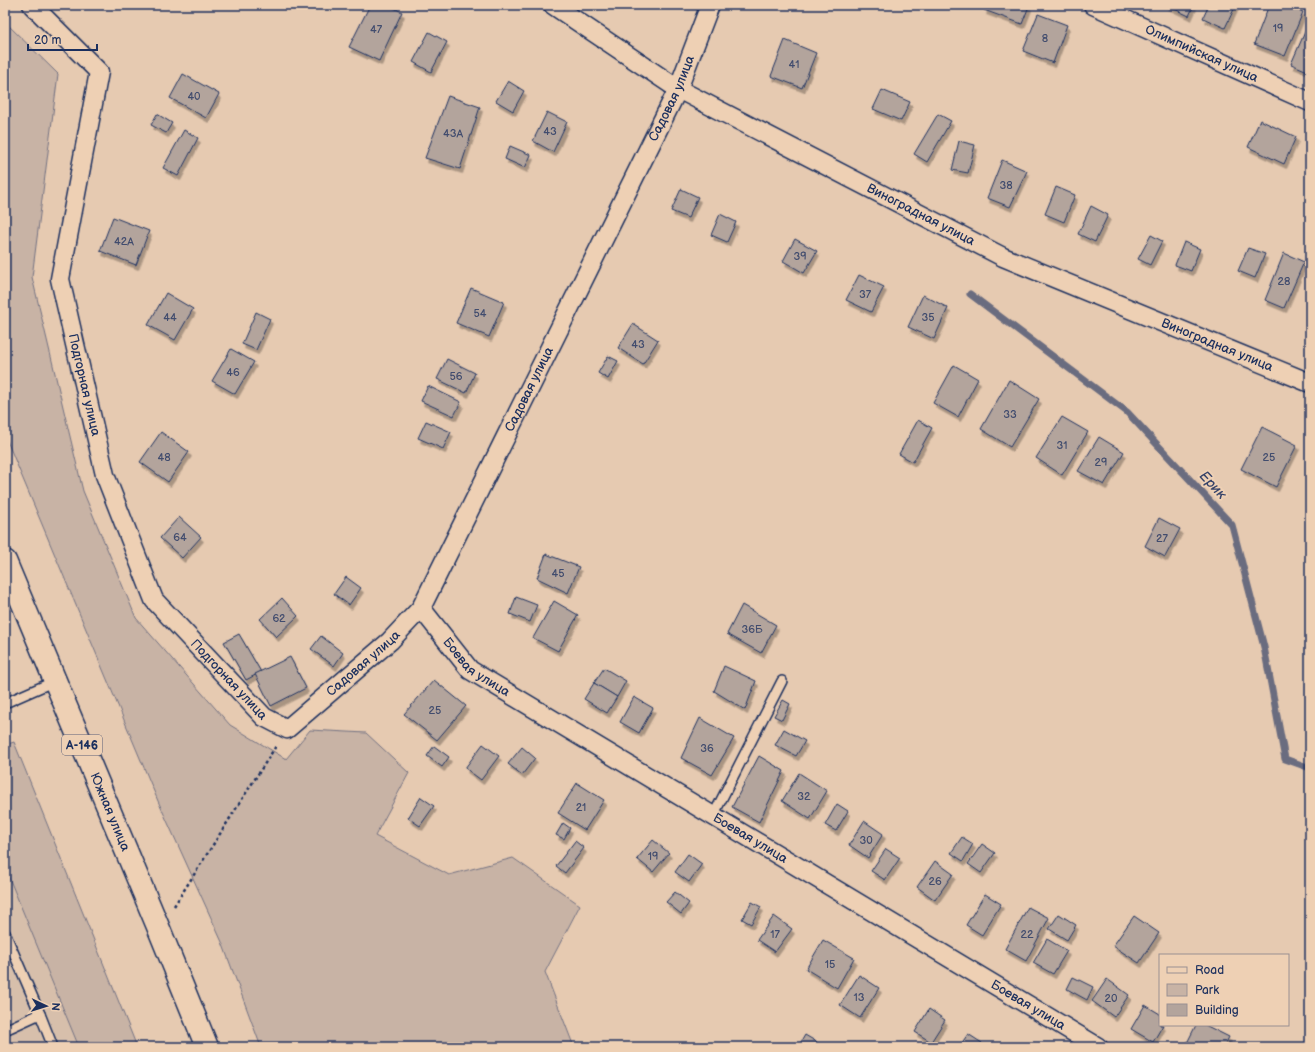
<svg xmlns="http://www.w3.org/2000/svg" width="1315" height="1052" viewBox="0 0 1315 1052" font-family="'Balsamiq Sans',sans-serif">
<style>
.built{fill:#d7bfab}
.green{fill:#c8b3a5;stroke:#727182}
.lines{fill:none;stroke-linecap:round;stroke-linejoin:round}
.stream{stroke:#6b6c7f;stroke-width:7}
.building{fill:#b3a49c;stroke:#1b2f5e;filter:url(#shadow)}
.service-casing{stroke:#1b2f5e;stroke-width:12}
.minor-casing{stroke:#1b2f5e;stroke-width:21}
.trunk-casing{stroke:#1b2f5e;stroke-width:25}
.path{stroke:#1b2f5e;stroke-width:2.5;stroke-dasharray:3 3;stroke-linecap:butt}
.service{stroke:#eed0b4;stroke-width:9}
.minor{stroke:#eed0b4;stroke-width:18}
.trunk{stroke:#eed0b4;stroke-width:22}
.labels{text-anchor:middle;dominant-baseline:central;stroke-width:4;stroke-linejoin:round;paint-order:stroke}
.number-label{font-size:11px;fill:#414c6e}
.shield{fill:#eed0b4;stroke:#5a5f78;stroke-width:1}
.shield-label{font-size:12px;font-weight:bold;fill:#1b2f5e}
.street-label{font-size:13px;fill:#1b2f5e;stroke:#eed0b4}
.water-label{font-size:14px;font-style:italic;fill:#364369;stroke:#eed0b4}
</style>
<defs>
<filter id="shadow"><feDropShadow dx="2.5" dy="4.5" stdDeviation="0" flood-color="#0004"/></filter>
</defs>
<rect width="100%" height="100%" fill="#e6cab1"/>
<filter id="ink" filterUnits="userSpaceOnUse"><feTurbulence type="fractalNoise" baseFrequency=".025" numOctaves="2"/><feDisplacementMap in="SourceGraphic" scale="8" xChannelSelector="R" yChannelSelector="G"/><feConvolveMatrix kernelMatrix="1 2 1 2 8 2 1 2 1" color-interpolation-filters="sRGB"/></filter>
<g filter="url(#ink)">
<path class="built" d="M5,868L79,1047H5Z"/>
<g class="green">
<path d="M5,22L58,74L32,277L83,491L136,618L230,725L286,759L310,730L366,733L409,773L375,836L449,875L513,858L580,905L545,972L574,1047H261L222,942L158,801L5,436Z"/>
<path d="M14,742L137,1047H79L5,868V745Z"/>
</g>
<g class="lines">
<path class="stream" d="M970,294L1127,412L1232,525L1264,647L1285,759L1310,768"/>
</g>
<g class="building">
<path d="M370,5H388L402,12L379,61L349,47Z"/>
<path d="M986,5H1027L1029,6L1022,24L984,10Z"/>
<path d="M1166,5H1194L1189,16Z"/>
<path d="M1209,5H1236L1225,28L1203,18Z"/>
<path d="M1269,5H1286L1303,12L1285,56L1254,44Z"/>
<path d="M1038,14L1067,25L1053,63L1023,51Z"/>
<path d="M1308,25L1310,26V72L1291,64Z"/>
<path d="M429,32L447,42L431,72L413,62Z"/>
<path d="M785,40L816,53L802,88L771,76Z"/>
<path d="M183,74L219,94L206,118L170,98Z"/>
<path d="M508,81L524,91L513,111L496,101Z"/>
<path d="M882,90L910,102L901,121L873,109Z"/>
<path d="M448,96L480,107L460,169L425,158Z"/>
<path d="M547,112L567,122L553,152L533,141Z"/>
<path d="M157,114L172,123L166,133L151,125Z"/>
<path d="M938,114L951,121L927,162L914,154Z"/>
<path d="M1260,120L1296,137L1284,164L1248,147Z"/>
<path d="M184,130L198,138L178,176L163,168Z"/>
<path d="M959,141L975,145L968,173L952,170Z"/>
<path d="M510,146L531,155L525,168L505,159Z"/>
<path d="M1002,160L1027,171L1010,207L987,198Z"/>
<path d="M1056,187L1075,195L1064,222L1045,214Z"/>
<path d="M681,189L698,197L688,218L671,211Z"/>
<path d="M1091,206L1108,215L1095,242L1078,234Z"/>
<path d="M720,214L736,222L727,242L711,235Z"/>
<path d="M113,217L149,231L136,265L100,251Z"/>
<path d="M1151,235L1162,241L1150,265L1138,259Z"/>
<path d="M795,239L817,251L804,273L783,261Z"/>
<path d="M1184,242L1200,249L1191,271L1175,265Z"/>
<path d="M1248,248L1265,254L1255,278L1238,271Z"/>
<path d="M1284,253L1304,262L1284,308L1265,300Z"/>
<path d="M859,275L884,287L871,312L846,300Z"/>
<path d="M471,288L504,302L489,337L456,323Z"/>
<path d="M166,293L193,309L175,340L148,325Z"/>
<path d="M923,295L948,308L934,339L908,327Z"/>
<path d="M256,312L270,319L256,350L242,344Z"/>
<path d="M633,324L658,340L643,364L618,348Z"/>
<path d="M231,349L254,362L235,394L212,381Z"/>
<path d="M608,356L618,361L608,379L598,373Z"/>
<path d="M447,359L475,373L466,393L437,379Z"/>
<path d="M954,365L978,379L958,417L933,403Z"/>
<path d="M1009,380L1039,399L1010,447L981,429Z"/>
<path d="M428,386L461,402L454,416L421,401Z"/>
<path d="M1062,417L1088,432L1062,475L1036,458Z"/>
<path d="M918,420L932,428L913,462L899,454Z"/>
<path d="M426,421L451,432L443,449L418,438Z"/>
<path d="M1262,427L1297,445L1276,487L1241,469Z"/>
<path d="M161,432L189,452L168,482L140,462Z"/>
<path d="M1099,437L1124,452L1104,485L1078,471Z"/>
<path d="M179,517L201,537L182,558L160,538Z"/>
<path d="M1159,518L1180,529L1165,557L1145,546Z"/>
<path d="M546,554L579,567L568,593L537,578Z"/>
<path d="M346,577L361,588L349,605L334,594Z"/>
<path d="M516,597L537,605L530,622L510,614Z"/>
<path d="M282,598L298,616L276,637L260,619Z"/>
<path d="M554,601L578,615L558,651L533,638Z"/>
<path d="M742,605L776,625L761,653L727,634Z"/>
<path d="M239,634L261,672L246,680L224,642Z"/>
<path d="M321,636L343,653L334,666L311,649Z"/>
<path d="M290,657L306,688L271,706L255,674Z"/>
<path d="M724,666L756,681L745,710L714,691Z"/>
<path d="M604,668L626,681L617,697L594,683Z"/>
<path d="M434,680L466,706L437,740L404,714Z"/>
<path d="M594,683L617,697L607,713L584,699Z"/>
<path d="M634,697L653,708L639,733L620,722Z"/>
<path d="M783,700L790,704L782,720L774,716Z"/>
<path d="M700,718L734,738L712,775L681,758Z"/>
<path d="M784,729L805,741L796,756L775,745Z"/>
<path d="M483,744L499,756L481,780L465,768Z"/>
<path d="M434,746L449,757L442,767L427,756Z"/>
<path d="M522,747L535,758L522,775L508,764Z"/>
<path d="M759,756L784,771L759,822L732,807Z"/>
<path d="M799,773L827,791L810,819L782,801Z"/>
<path d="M577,783L604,800L585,830L558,813Z"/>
<path d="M421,797L434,806L420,826L408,818Z"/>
<path d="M837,804L848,811L836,831L825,825Z"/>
<path d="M864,821L883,834L868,858L849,845Z"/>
<path d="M563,823L570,828L564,839L556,835Z"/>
<path d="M962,837L973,844L963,861L951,853Z"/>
<path d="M653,840L669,853L653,872L637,859Z"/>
<path d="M575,841L584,848L565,873L556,866Z"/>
<path d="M982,844L995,853L981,873L968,864Z"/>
<path d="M886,849L900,858L885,880L871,871Z"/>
<path d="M688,854L702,864L689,882L675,872Z"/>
<path d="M935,861L953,874L935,900L917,887Z"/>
<path d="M675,892L689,903L681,914L666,902Z"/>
<path d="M985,894L1001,904L982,935L966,925Z"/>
<path d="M752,902L761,907L751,924L742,919Z"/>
<path d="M1028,907L1049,918L1026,961L1005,949Z"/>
<path d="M1059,914L1076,925L1067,940L1049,929Z"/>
<path d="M774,916L792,929L775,952L757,940Z"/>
<path d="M1134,916L1159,933L1139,963L1113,946Z"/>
<path d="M1047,939L1067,951L1053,974L1033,963Z"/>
<path d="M823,940L854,958L837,988L806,969Z"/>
<path d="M859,975L879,988L860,1018L840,1005Z"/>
<path d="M1073,977L1093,987L1087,1000L1067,989Z"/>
<path d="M1107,979L1129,995L1114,1017L1092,1001Z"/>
<path d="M1145,1005L1160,1014V1025H1163L1153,1042L1131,1029Z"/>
<path d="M929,1009L945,1020L931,1042L915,1032Z"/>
<path d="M1196,1025H1205L1229,1037L1224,1047H1185Z"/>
<path d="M968,1034L982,1043L979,1047H959Z"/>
<path d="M805,1035L817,1042L814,1047H798Z"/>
</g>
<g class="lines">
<g class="service-casing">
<g id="service">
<path d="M5,703L55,681"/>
<path d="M713,816L782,681"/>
<path d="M5,933L40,1014L53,1047"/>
<path d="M5,1030L40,1014"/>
</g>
</g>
<g class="minor-casing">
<g id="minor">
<path id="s1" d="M32,5L99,72L60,279L105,475L154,600L264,717L287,729L390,641L421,608L678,89L710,5"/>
<path id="s2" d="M553,5L678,89L1003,257L1310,383"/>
<path id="s3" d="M1093,5L1310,102"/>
<path id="s4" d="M421,608L470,670L1098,1047"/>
</g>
</g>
<g class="trunk-casing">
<g id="trunk">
<path id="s5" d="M5,561L159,929L207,1047"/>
</g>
</g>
<path class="path" d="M174,906L276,746"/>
<use href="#service" class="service"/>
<use href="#minor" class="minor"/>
<use href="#trunk" class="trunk"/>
</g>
</g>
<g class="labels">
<g class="number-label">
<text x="1278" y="28">19</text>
<text x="376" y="29">47</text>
<text x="1045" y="38">8</text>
<text x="794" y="64">41</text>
<text x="194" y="96">40</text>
<text x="550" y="131">43</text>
<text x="453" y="133">43А</text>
<text x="1006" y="185">38</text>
<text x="124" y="241">42А</text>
<text x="800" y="256">39</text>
<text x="1284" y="281">28</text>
<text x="865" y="294">37</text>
<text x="480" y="313">54</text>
<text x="170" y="317">44</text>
<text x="928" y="317">35</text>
<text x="638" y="344">43</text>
<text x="233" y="372">46</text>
<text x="456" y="376">56</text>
<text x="1010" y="414">33</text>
<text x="1062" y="445">31</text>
<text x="164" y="457">48</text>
<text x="1269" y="457">25</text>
<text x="1101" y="462">29</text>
<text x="180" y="537">64</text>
<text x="1162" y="538">27</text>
<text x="558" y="573">45</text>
<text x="279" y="618">62</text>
<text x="752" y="629">36Б</text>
<text x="435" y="710">25</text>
<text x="707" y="748">36</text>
<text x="804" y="796">32</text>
<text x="581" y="807">21</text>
<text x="866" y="840">30</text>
<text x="653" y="856">19</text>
<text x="935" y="881">26</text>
<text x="775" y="934">17</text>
<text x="1027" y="934">22</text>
<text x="830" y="964">15</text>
<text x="859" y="997">13</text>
<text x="1111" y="998">20</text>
</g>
<rect class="shield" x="62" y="735" width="40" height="20" rx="3"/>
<g class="shield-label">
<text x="82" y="745">А-146</text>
</g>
<g class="street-label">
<text stroke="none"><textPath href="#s3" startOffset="119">Олимпийская улица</textPath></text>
<text stroke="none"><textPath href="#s1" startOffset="1576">Садовая улица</textPath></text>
<text stroke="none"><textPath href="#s2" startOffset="424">Виноградная улица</textPath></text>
<text stroke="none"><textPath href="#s2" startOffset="748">Виноградная улица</textPath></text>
<text stroke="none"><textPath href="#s1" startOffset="414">Подгорная улица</textPath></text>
<text stroke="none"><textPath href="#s1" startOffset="1252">Садовая улица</textPath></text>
<text stroke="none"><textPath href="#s1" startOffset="928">Садовая улица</textPath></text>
<text stroke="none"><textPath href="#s4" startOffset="82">Боевая улица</textPath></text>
<text stroke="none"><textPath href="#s1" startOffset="750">Подгорная улица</textPath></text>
<text stroke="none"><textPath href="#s5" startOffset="272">Южная улица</textPath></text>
<text stroke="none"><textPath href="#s4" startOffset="406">Боевая улица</textPath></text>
<text stroke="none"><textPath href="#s4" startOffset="730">Боевая улица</textPath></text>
</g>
<g class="water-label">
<text transform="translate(1213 485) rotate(47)">Ерик</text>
</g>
</g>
<rect width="1315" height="1052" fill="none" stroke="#eed0b4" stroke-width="20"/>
<rect x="10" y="10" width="1295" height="1032" fill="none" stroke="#1b2f5e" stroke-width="1.5" filter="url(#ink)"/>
<rect x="1159" y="954" width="130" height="72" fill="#eed0b4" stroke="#9a9092"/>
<rect x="1167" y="967" width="20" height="6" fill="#eed0b4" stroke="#9a9092"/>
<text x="1195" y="974" font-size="12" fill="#1b2f5e">Road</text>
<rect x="1167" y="984" width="20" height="12" fill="#c8b3a5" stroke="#9a9092"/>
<text x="1195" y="994" font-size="12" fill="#1b2f5e">Park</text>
<rect x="1167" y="1004" width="20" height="12" fill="#b3a49c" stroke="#9a9092"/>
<text x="1195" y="1014" font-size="12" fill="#1b2f5e">Building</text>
<g transform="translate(46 1006) rotate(94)" stroke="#eed0b4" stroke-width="3" paint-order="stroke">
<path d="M0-3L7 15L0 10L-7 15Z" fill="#1b2f5e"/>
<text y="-6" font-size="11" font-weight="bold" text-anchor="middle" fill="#1b2f5e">N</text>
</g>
<path d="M28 44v6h69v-6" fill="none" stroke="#1b2f5e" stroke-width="2"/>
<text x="34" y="44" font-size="12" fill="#1b2f5e" stroke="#eed0b4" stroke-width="3" paint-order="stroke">20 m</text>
</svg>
